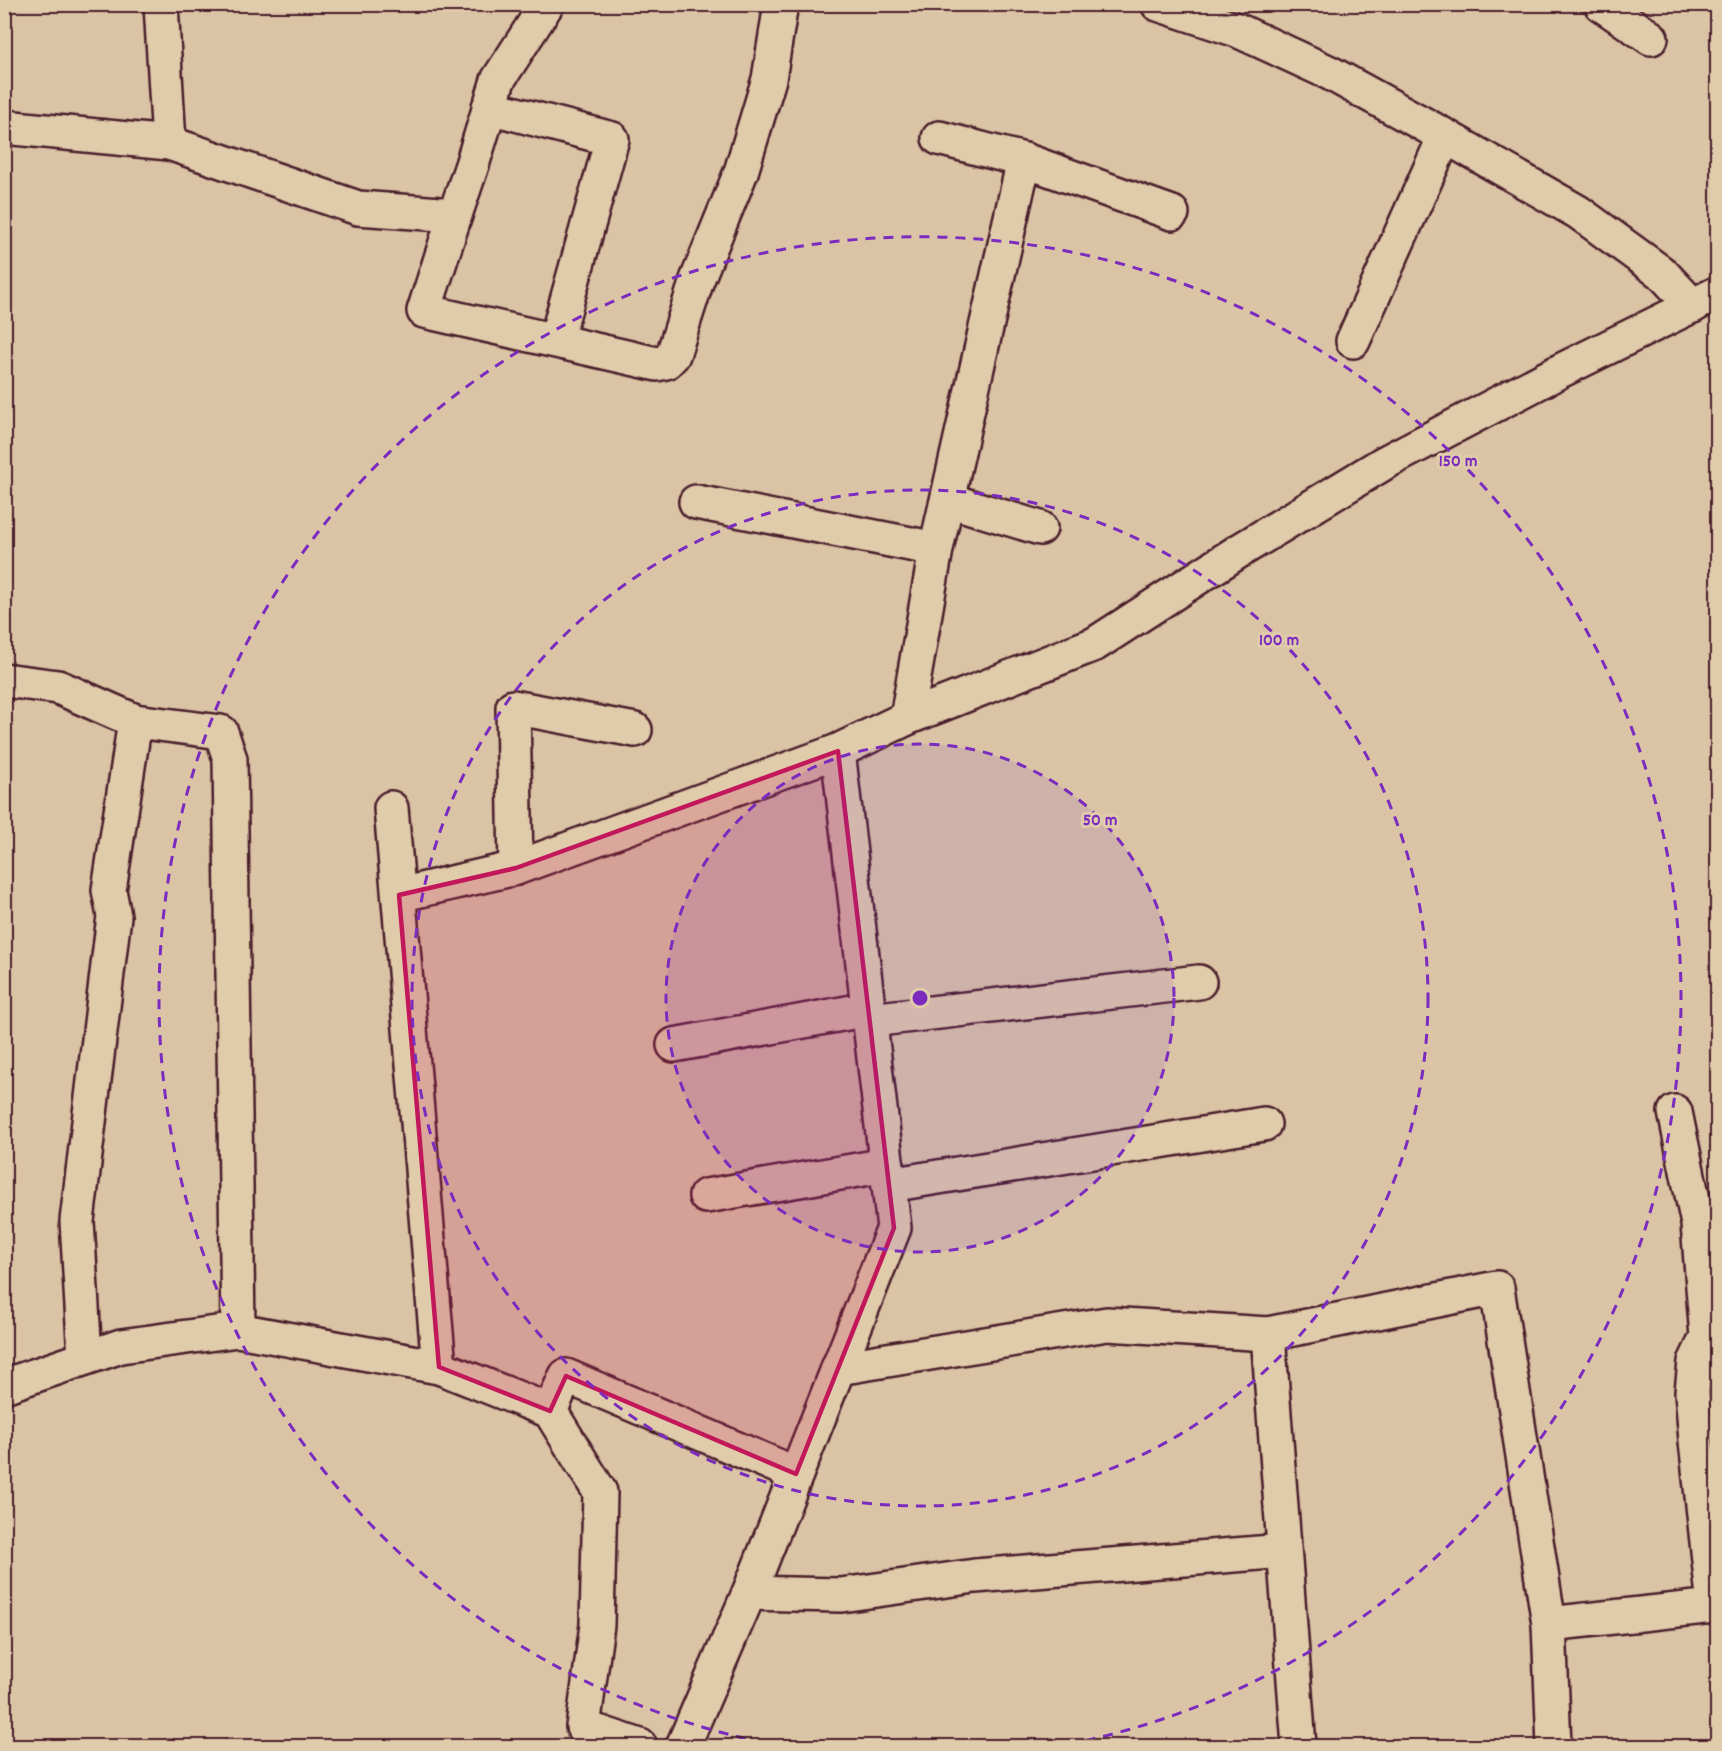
<svg xmlns="http://www.w3.org/2000/svg" width="1722" height="1751" viewBox="0 0 1722 1751" font-family="Dekko,sans-serif">
<style>
.lines{fill:none;stroke-linecap:round;stroke-linejoin:round}
.minor-casing{stroke:#4a1f2b;stroke-width:38}
.minor{stroke:#e0cbaa;stroke-width:33}
.marked{fill:#c2185b;fill-opacity:0.2;stroke:#c2185b;stroke-width:4.5;stroke-linejoin:round}
.ring{fill:none;stroke:#7b2cbf;stroke-width:3;stroke-dasharray:10 8}
.centre{fill:#7b2cbf;stroke:#e0cbaa;stroke-width:3}
.ring-label{font-size:18px;text-anchor:middle;font-weight:bold;fill:#7b2cbf;stroke:#e0cbaa;stroke-width:6;stroke-linejoin:round;paint-order:stroke}
</style>
<rect width="100%" height="100%" fill="#dac4a5"/>
<filter id="ink" filterUnits="userSpaceOnUse"><feTurbulence type="fractalNoise" baseFrequency=".0167" numOctaves="2"/><feDisplacementMap in="SourceGraphic" scale="12" xChannelSelector="R" yChannelSelector="G"/><feConvolveMatrix kernelMatrix="1 2 1 2 8 2 1 2 1" color-interpolation-filters="sRGB"/></filter>
<g filter="url(#ink)">
<g class="lines">
<g class="minor-casing">
<g id="minor">
<path d="M161,4L169,143"/>
<path d="M1158,4L1237,30L1330,73L1445,136L1578,212L1663,274L1693,306"/>
<path d="M1601,4L1651,38"/>
<path d="M489,107L612,139L556,340"/>
<path d="M4,127L169,143L358,208L455,215L472,165L498,80L547,4"/>
<path d="M1024,160L1172,213"/>
<path d="M455,215L424,311L657,364L666,362L673,355L697,280L741,172L769,79L781,4"/>
<path d="M1353,341L1445,136"/>
<path d="M948,500L1040,528"/>
<path d="M696,502L936,549"/>
<path d="M4,680L58,687L135,721L221,732L230,759L238,1330"/>
<path d="M907,718L936,549L1024,160L939,138"/>
<path d="M391,808L439,1367"/>
<path d="M516,868L513,707L635,730"/>
<path d="M399,895L516,868L838,751"/>
<path d="M870,1020L1199,982"/>
<path d="M674,1045L869,1009"/>
<path d="M889,1185L1264,1124"/>
<path d="M706,1196L887,1165"/>
<path d="M1268,1334L1497,1288L1549,1624L1554,1746"/>
<path d="M85,1358L77,1221L114,916L109,890L135,721"/>
<path d="M838,1368L1107,1324L1268,1334L1299,1746"/>
<path d="M4,1386L121,1346L238,1330L439,1367L550,1411L600,1492L597,1625L583,1727L640,1746"/>
<path d="M550,1411L566,1376L796,1474"/>
<path d="M749,1593L841,1595L975,1576L1283,1551"/>
<path d="M1549,1624L1714,1606L1696,1441L1692,1392L1695,1362L1707,1337L1698,1224L1675,1112"/>
<path d="M683,1746L749,1593L894,1228L838,751L907,718L1095,644L1239,551L1384,463L1562,370L1718,293"/>
</g>
</g>
<use href="#minor" class="minor"/>
</g>
</g>
<path class="marked" d="M838,751L894,1228L796,1474L566,1376L550,1411L439,1367L399,895L516,868Z"/>
<circle cx="920" cy="998" r="254" fill="#7b2cbf" fill-opacity=".12"/>
<g class="ring">
<circle cx="920" cy="998" r="254"/>
<circle cx="920" cy="998" r="508"/>
<path d="M781 1746A761 761 0 1 1 1059 1746"/>
</g>
<circle cx="920" cy="998" r="9" class="centre"/>
<g class="ring-label">
<text x="1458" y="466">150 m</text>
<text x="1279" y="645">100 m</text>
<text x="1100" y="825">50 m</text>
</g>
<rect width="1722" height="1751" fill="none" stroke="#e0cbaa" stroke-width="24"/>
<rect x="12" y="12" width="1698" height="1727" fill="none" stroke="#4a1f2b" stroke-width="2" filter="url(#ink)"/>
</svg>
